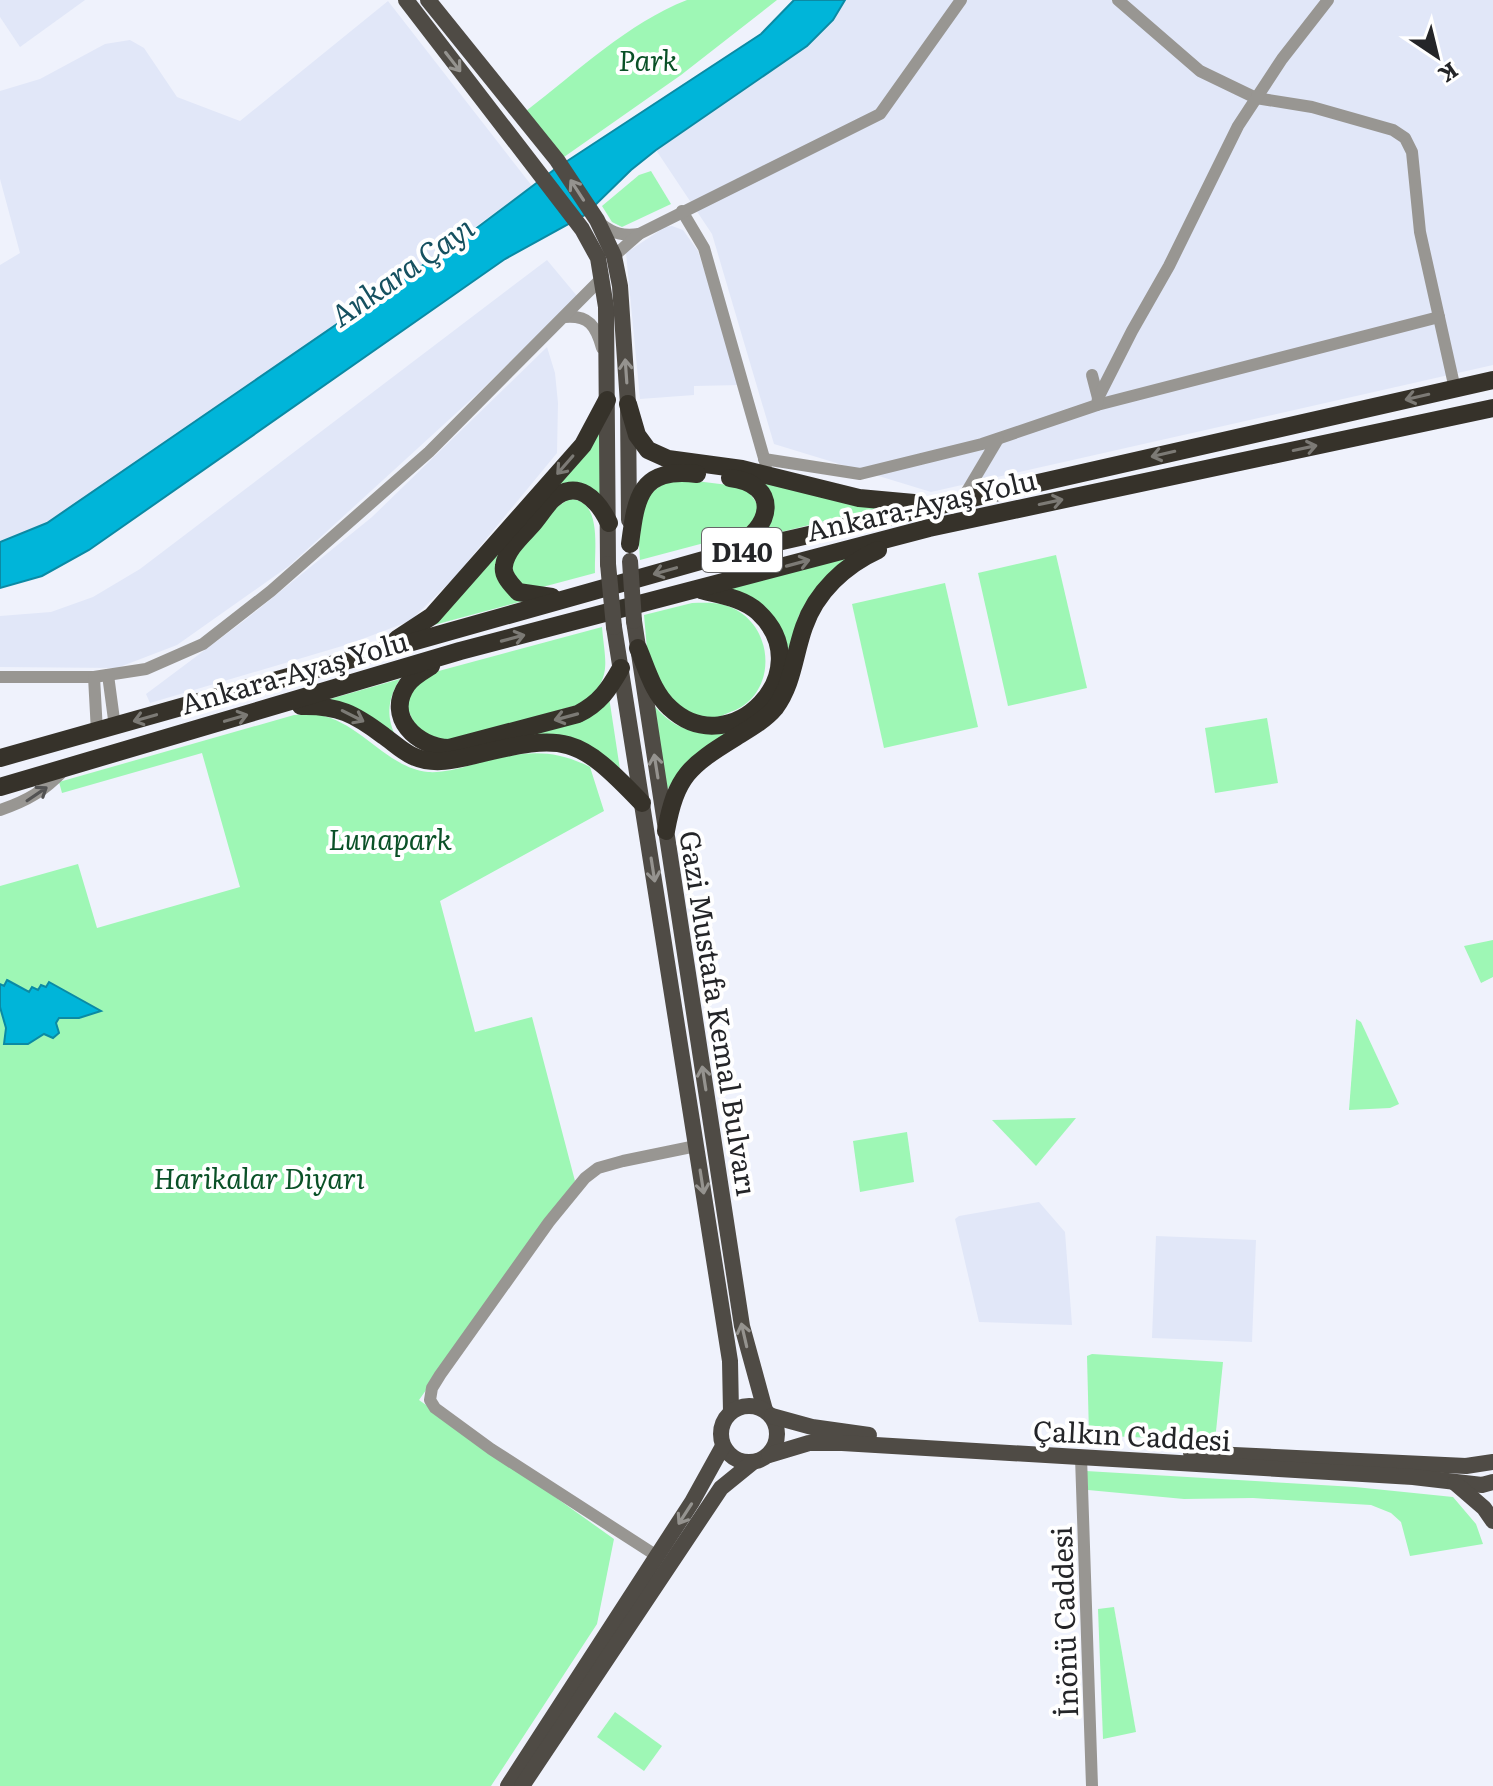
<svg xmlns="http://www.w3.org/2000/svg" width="1493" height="1786" viewBox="0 0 1493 1786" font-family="Literata,serif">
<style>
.built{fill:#e1e7f8}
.green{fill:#9ef7b5}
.water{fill:#00b5d9;stroke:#0b8aa4;stroke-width:2}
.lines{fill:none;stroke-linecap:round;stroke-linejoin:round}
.minor{stroke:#989692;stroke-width:12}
.major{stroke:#4f4b45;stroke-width:16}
.highway{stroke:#36322a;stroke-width:18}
.major-bridge{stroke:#4f4b45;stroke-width:16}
.oneway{stroke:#95938f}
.oneway2{stroke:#7c7a75}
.oneway3{stroke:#525252}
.labels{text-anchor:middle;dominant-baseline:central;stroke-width:8;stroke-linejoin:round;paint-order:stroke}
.shield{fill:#fff;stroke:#666668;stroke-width:2}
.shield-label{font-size:26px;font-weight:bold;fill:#242528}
.park-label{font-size:28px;font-style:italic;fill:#0a5127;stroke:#fff}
.street-label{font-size:28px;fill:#242528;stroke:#fff}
.water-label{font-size:30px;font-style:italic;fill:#165160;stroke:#fff}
</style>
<rect width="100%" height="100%" fill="#eff2fc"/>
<g class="built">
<path d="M0,0H85L20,47L0,17Z"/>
<path d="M845,0H1493V365L931,492L774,444L712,234L656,150L807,46L833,20Z"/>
<path d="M388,1L532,186L392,287L47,523L0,542V265L20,253L0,179V91L40,79L105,44L130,40L144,48L177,97L240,121Z"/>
<path d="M672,226L683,230L698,251L741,385L694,386V395L640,399L626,253L665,227Z"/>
<path d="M547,260L577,296L476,395L289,566L177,645L117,668L0,667V616L51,612L93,597L140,569Z"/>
<path d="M547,347L555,373L558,403L557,453L454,578L410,621L349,644L150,703L146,694L245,620L372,517Z"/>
<path d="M1039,1202L1065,1232L1072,1325L979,1322L955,1219L959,1216Z"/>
<path d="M1156,1236L1256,1240L1252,1342L1152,1338Z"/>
</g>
<g class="green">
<path d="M687,0H777L681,75L564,157L526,111C577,72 628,23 687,0Z"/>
<path d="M651,171L671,204L622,227L612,222L602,206L639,175Z"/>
<path d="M599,432L601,496L549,495Z"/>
<path d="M754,477L878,508L761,537C783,511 771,501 754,477Z"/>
<path d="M672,478L736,486L749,492L758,505L755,522L738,534L640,560L637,513L645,497Z"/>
<path d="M569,499C603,499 594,549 595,573L535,589L524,587L512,574L513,559L554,509Z"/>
<path d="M515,535L503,557L523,601L434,625Z"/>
<path d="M1056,555L1087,688L1008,706L978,573Z"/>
<path d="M848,557L816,588L799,615L778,686L774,631L721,590Z"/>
<path d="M945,583L978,727L884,748L852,604Z"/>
<path d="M692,603C702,603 714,602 724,605C776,619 781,697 728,713C723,715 716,719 710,718C699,718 685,710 674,707L648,661L644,615Z"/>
<path d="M602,627C605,663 612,673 588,702L450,741L418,732L406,705L416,684L435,672Z"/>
<path d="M400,679C388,698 386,715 395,735L323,701Z"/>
<path d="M609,697L621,776L607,762L523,737Z"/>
<path d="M649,700C683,741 703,734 749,719C717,742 682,760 664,796Z"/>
<path d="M294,715C302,715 311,714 319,715C360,722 387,768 428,772C441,773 458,769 471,765C515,753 547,745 590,767L604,811L440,901L475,1032L532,1017L575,1181L419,1400L614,1539L597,1624L491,1786H0V886L78,864L97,928L240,887L202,753L62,793L59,782Z"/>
<path d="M1267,718L1278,783L1215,793L1205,728Z"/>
<path d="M1493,940V977L1481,983L1464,946Z"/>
<path d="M1356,1019L1361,1022L1399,1104L1390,1108L1349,1110Z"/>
<path d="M1076,1118L1036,1166L992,1120Z"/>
<path d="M907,1132L914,1182L860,1192L853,1141Z"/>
<path d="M1092,1354L1223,1362L1215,1441L1089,1435L1087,1356Z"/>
<path d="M1086,1471L1355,1487L1453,1497L1476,1524L1483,1544L1410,1556L1401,1522L1391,1513L1371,1505L1253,1498L1184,1499L1088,1490Z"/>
<path d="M1114,1607L1136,1732L1103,1739L1098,1609Z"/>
<path d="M615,1712L662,1746L644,1771L597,1737Z"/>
</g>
<g class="water">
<path d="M794,0H845L833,20L807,46L656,150L631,170L585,215L505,259L89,550L42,576L0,588V542L47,523L474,230L555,169L761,34Z"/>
<path d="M7,980L29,992L32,987L38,990L41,985L46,987L49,982L101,1011L79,1018H59L56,1023L59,1033L53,1038L44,1034L28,1044H4L6,1028L0,1007V984L4,986Z"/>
</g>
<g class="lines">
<g class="minor">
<path d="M1118,0L1200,71L1256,98L1312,107L1393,130L1405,138L1412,152L1420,232L1455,389"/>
<path d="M682,211L704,248L766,465"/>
<path d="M601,224C614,234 623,236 639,234"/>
<path d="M614,256L639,234L880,114L961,0"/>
<path d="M565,317C589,315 596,326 602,348"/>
<path d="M1092,375L1098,398"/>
<path d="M1097,405L1439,317"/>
<path d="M764,459L860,474L982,444L1097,405L1098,398L1132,331L1169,266L1238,126L1282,59L1328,0"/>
<path d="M963,498L998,439"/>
<path d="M108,675L115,727"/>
<path d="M0,677H94L146,669L203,644L271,591L429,452L603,277"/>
<path d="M94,677L97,732"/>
<path d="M0,810C27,801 44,791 64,770"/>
<path d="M1081,1457L1092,1786"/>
<path d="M657,1556L491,1449L435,1408L430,1400L432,1388L440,1375L549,1222L585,1178L598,1168L623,1161L696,1146"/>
</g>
<g class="major">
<path d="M406,0L582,229L598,258L606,307L608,564"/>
<path d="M428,0L557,160L597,220L614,256L620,286L628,404L629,520"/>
<path d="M634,621L742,1326L765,1410"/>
<path d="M614,627L730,1361L731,1412"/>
<circle cx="749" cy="1434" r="28"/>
<path d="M772,1416L812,1427L869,1435"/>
<path d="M1191,1453L1466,1466L1493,1462"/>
<path d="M769,1455L809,1443H842L1413,1477L1482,1485L1493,1482"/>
<path d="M1455,1483L1484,1508L1493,1521"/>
<path d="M508,1786L692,1502L723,1446"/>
<path d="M522,1786L721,1488L753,1462"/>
</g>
<g class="highway">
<path d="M628,404L637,435L648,450L668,459L742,469L859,498L914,503"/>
<path d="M730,478C781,484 773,529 733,547"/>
<path d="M630,544C636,497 640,467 697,474"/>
<path d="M552,597L518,592C512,585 502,576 504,566C506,550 522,536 532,525C539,517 545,507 552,500C577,477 598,500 609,523"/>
<path d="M397,639L432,616L583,445L607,400"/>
<path d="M638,648C647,669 653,693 670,708C731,765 822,671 758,612C743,598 720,595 701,590"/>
<path d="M431,666C423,671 412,677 407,685C385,717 417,747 449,748L578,714C600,703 609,689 621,668"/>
<path d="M301,706C338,705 355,714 384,736C394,743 404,753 415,757C434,765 455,760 475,755C566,733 577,735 642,803"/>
<path d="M0,758L725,554L1493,380"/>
<path d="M0,787L460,651L929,528L1493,408"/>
<path d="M666,831C676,776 689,766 736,737C749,729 765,720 775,708C793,684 794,655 804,627C816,592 845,565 878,550"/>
</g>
<g class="major-bridge">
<path d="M630,561L634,621"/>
<path d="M608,564L614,627"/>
</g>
</g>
<defs><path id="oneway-shaft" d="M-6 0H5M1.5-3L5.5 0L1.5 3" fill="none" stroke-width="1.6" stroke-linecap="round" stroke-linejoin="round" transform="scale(2)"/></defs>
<g class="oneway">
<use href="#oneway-shaft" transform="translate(453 62) rotate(52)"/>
<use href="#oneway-shaft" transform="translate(577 190) rotate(-123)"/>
<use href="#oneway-shaft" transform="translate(626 371) rotate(-94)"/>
<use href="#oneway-shaft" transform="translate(656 766) rotate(-99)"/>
<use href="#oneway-shaft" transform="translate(653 870) rotate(81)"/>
<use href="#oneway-shaft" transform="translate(704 1078) rotate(-99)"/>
<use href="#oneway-shaft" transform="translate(702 1182) rotate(81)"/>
<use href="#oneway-shaft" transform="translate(744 1335) rotate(-103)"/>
<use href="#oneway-shaft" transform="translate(685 1514) rotate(123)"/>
</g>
<g class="oneway2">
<use href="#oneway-shaft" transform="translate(1417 397) rotate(167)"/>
<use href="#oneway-shaft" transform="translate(1305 448) rotate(-12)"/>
<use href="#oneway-shaft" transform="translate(1163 454) rotate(167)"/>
<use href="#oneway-shaft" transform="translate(565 465) rotate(131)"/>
<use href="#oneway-shaft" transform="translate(1051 502) rotate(-12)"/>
<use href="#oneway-shaft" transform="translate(798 563) rotate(-15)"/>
<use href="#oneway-shaft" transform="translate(665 571) rotate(164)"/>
<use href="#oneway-shaft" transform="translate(513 638) rotate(-15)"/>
<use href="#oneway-shaft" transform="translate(353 716) rotate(27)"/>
<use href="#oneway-shaft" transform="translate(566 717) rotate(165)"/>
<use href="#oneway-shaft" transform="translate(145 718) rotate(164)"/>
<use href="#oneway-shaft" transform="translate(236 718) rotate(-16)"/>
</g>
<use class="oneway3" href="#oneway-shaft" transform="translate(37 794) rotate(-34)"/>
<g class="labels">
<rect class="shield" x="702" y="528" width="80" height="44" rx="6"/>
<g class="shield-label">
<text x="742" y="550">D140</text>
</g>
<g class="park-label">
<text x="648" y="59">Park</text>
<text x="390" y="838">Lunapark</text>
<text x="259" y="1177">Harikalar Diyarı</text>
</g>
<g class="street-label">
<text transform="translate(921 504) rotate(-13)">Ankara-Ayaş Yolu</text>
<text transform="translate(294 671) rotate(-16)">Ankara-Ayaş Yolu</text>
<text transform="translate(720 1013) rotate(81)">Gazi Mustafa Kemal Bulvarı</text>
<text transform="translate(1132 1434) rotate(3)">Çalkın Caddesi</text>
<text transform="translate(1063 1622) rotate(-92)">İnönü Caddesi</text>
</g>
<g class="water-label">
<text transform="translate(401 270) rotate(-35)">Ankara Çayı</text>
</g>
</g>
<g transform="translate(1437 56) rotate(145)" stroke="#ffffff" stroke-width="6" paint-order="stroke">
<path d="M0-6L14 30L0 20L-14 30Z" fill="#242528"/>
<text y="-12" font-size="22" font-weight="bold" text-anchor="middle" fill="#242528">K</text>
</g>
</svg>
